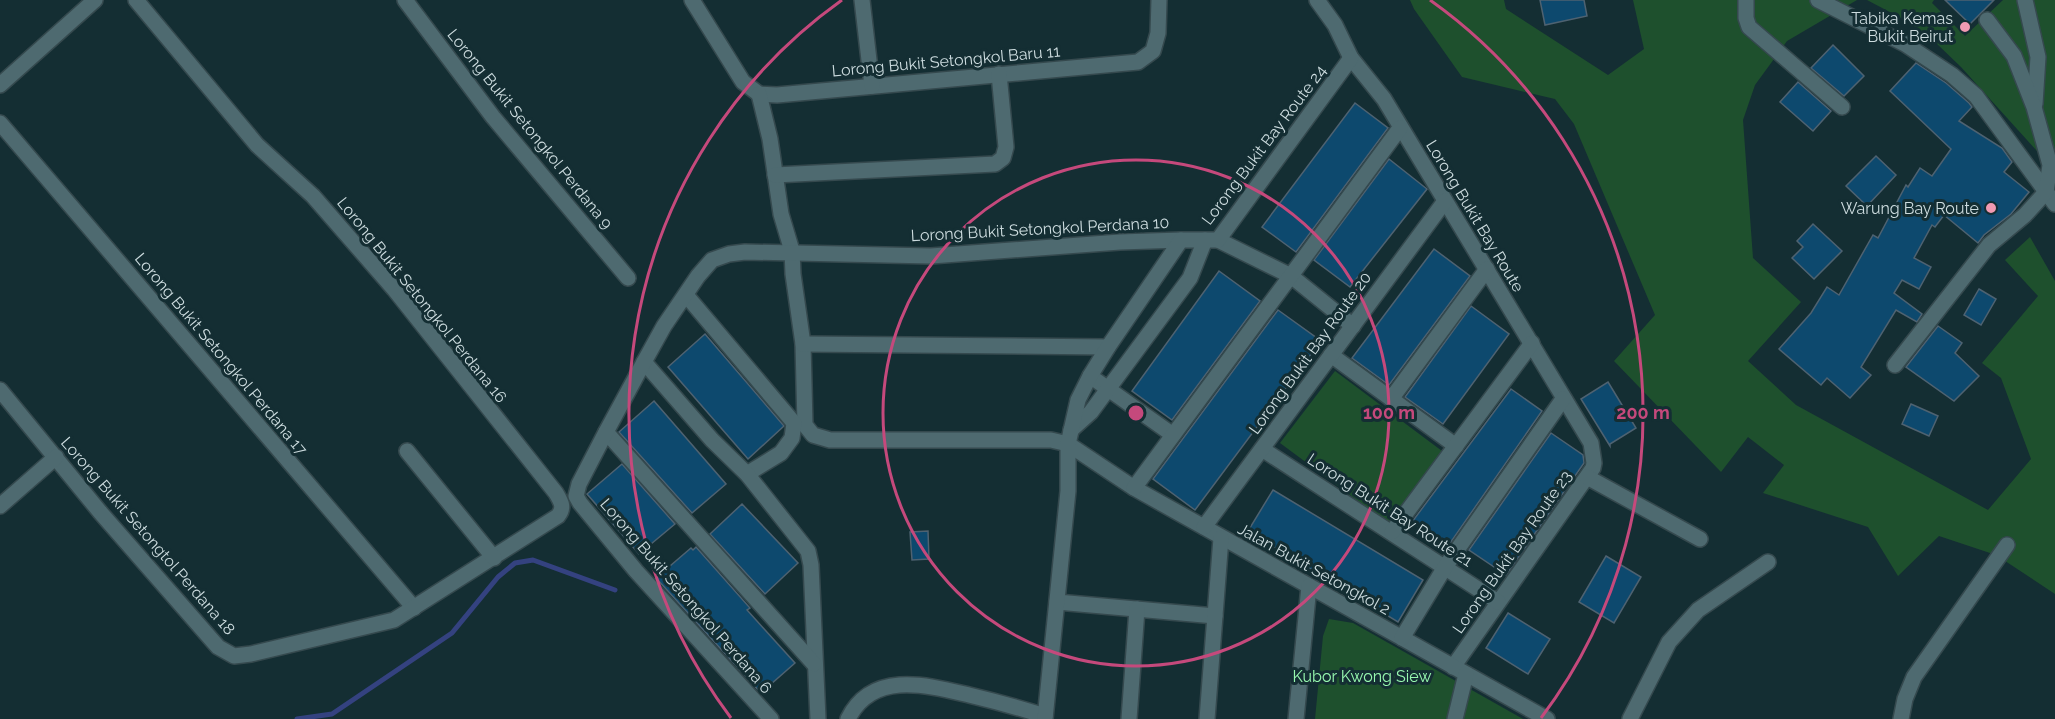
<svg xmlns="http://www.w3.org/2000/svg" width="2055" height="719" viewBox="0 0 2055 719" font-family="Raleway,sans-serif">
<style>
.green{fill:#1e502d}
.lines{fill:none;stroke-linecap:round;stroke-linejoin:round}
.stream{stroke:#344280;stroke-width:5}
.building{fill:#0d496e;stroke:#4e6271;stroke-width:1.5}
.minor-casing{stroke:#35494e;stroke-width:18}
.minor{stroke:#4e6a70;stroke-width:15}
.ring{fill:none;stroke:#c5497c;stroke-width:3}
.poi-dot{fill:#f19ab2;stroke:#142e33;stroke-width:2}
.labels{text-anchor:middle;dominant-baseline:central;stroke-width:6;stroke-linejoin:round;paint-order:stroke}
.poi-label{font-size:16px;fill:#cddcdf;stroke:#142e33;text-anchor:end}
.street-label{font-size:16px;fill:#cddcdf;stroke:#142e33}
.park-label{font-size:16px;fill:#98f9b0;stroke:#142e33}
.centre{fill:#c5497c;stroke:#142e33;stroke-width:3}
.ring-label{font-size:18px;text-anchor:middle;font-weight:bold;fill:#c5497c;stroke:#142e33;stroke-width:6;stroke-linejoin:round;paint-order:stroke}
</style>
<rect width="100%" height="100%" fill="#142e33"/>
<g class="green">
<path d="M1410,0H1504L1506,9L1608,75L1644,49L1633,0H1857L1787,41L1755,85L1743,120L1753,258L1801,302L1748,361L1796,405L1988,510L2031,459L2001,378L1982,363L2038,296L2005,260L2030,237L2055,281V594L1996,555L1939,536L1898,576L1868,527L1763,493L1784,465L1748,437L1721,472L1614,361L1655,315L1574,124L1555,99L1462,77L1414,9Z"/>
<path d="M1867,0H1934L1932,3L1965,36L2003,0H2055V171L1961,67L1936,43L1903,19Z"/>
<path d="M1335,371L1442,451L1388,523L1280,443Z"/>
<path d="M1329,619L1353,623L1523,719H1315L1323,636Z"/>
</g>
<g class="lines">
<path class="stream" d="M297,719L332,714L452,633L498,577L515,563L533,560L615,590"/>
</g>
<g class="building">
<path d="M1540,0H1584L1587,16L1545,25Z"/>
<path d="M1945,0H1994L1970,24Z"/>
<path d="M1833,45L1864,76L1844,96L1811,68Z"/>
<path d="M1916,63L1946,83L1969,103L1972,107L1959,121L2002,148L2012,162L2004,172L2029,192L2011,214L1984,235L1978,243L1944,215L1935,227L1932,225L1914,258L1931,267L1919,289L1902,280L1894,293L1922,314L1917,322L1896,310L1861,367L1871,375L1850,398L1827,378L1821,385L1779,349L1811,313L1827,287L1839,295L1873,235L1878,238L1906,185L1908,187L1920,168L1932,176L1951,149L1890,91Z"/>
<path d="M1798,82L1831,111L1813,131L1780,102Z"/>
<path d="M1355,103L1388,128L1296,252L1262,227Z"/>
<path d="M1876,156L1896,175L1867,206L1846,186Z"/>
<path d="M1389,159L1427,189L1350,287L1314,260Z"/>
<path d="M1813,224L1842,251L1814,279L1792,258L1803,247L1797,241Z"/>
<path d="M1434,249L1470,276L1389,385L1352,358Z"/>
<path d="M1219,271L1260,301L1172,420L1132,391Z"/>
<path d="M1979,289L1996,299L1981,325L1964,315Z"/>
<path d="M1471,306L1509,334L1443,424L1405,397Z"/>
<path d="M1278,310L1321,341L1195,510L1153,479Z"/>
<path d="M1938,326L1962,343L1955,353L1979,376L1954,401L1906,367Z"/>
<path d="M705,334L784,426L748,459L668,367Z"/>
<path d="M1608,382L1636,428L1610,444V446L1581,399Z"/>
<path d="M1511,389L1542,411L1446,549L1412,522Z"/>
<path d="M654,401L726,484L692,513L619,432Z"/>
<path d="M1911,404L1938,416L1929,436L1902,424Z"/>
<path d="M1551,433L1583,455L1584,463L1506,575L1469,550Z"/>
<path d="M622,464L675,524L639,554L587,494Z"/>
<path d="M1273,490L1423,580L1398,622L1248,531Z"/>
<path d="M742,504L798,563L765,594L710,534Z"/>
<path d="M928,531L929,559L912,560L910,532Z"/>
<path d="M696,547L750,608L747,610L795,663L761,693L656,578L691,548L693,550Z"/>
<path d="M1606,556L1641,577L1614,623L1579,602Z"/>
<path d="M1508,613L1550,639L1528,674L1486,648Z"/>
</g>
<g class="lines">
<g class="minor-casing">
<g id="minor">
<path d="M405,0L493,117L628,278"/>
<path d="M692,0L743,82L759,94L777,95L1138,62L1153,51L1158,33L1159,0"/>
<path d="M862,0L872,86"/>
<path d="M1317,0L1335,25L1351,58L1384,99L1591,443L1594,463L1593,468L1453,667"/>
<path d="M1746,0V18L1749,27L1842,107"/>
<path d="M1818,0L1905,44L1952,75L1976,96L2055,204"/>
<path d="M2025,0L2038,57L2035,104"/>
<path d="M0,85L95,0"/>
<path d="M759,94L770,139L781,214L792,251L793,274L803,344L805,425L813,435L830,440H1051L1068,444L1134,488L1547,719"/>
<path d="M0,123L414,608"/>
<path d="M775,175L995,164L1003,158L1006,147L999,74"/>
<path d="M1218,240L1291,276L1353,326"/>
<path d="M686,295L794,423L792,438L781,453L747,474"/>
<path d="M803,344L1108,347"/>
<path d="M1331,355L1456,446"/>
<path d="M644,362L712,440L747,474L808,551L811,565L818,719"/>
<path d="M1895,365L1989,245L2025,215L2046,192L2050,165L2034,107L2014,56L1987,20"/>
<path d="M1090,376L1173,435"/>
<path d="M0,390L100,512L218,647L234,656L251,654L394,620L558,516C565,507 561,502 556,493L394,289L313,196L257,145L136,0"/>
<path d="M1391,399L1487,269"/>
<path d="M1071,430L1091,412L1190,278L1205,240"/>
<path d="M606,432L814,664"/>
<path d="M1262,449L1498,602"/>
<path d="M407,451L494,558"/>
<path d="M1587,477L1700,539"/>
<path d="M1134,488L1400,128"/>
<path d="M0,506L56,457"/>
<path d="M1204,527L1445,201"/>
<path d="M1392,532L1532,343"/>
<path d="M1057,602L1215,616"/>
<path d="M1402,638L1445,567L1563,399"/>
<path d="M771,719L636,571L580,503L576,496L579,484L606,432L644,362L664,326L698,276L712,260L729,254L745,252L931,256L1120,242L1181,240"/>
<path d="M848,719C872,670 927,685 969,695C994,701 1020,708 1045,716"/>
<path d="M1045,719L1068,491V444L1078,400L1090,376L1108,347L1181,240H1218L1351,58"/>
<path d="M1129,719L1137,609"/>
<path d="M1207,719L1221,538"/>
<path d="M1296,719L1309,586"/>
<path d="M1455,719L1466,674"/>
<path d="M1630,719L1669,642L1698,610L1768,562"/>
<path d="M1901,719L1905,699L1914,677L2007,545"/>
</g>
</g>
<use href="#minor" class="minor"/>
</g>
<g class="ring">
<circle cx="1136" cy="413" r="253"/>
<path d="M731 718A507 507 0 0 1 842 0M1430 0A507 507 0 0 1 1541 718"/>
</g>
<g class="poi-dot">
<circle cx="1965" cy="27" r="6"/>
<circle cx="1991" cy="208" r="6"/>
</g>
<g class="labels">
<g class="poi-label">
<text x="1953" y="18">Tabika Kemas<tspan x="1953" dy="18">Bukit Beirut</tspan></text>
<text x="1979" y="208">Warung Bay Route</text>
</g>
<g class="street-label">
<text transform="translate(946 61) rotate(-5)">Lorong Bukit Setongkol Baru 11</text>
<text transform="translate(530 129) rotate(51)">Lorong Bukit Setongkol Perdana 9</text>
<text transform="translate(1264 145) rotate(-53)">Lorong Bukit Bay Route 24</text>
<text transform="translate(1475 216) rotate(59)">Lorong Bukit Bay Route</text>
<text transform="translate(1040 229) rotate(-3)">Lorong Bukit Setongkol Perdana 10</text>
<text transform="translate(422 300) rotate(51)">Lorong Bukit Setongkol Perdana 16</text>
<text transform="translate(1310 353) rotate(-54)">Lorong Bukit Bay Route 20</text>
<text transform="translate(221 354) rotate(50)">Lorong Bukit Setongkol Perdana 17</text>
<text transform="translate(1390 510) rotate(33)">Lorong Bukit Bay Route 21</text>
<text transform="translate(148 536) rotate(49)">Lorong Bukit Setongtol Perdana 18</text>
<text transform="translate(1512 552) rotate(-55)">Lorong Bukit Bay Route 23</text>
<text transform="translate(1314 569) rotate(29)">Jalan Bukit Setongkol 2</text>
<text transform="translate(686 596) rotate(49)">Lorong Bukit Setongkol Perdana 6</text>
</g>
<g class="park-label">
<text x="1362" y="676">Kubor Kwong Siew</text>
</g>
</g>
<circle cx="1136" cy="413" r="9" class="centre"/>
<g class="ring-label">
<text x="1389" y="419">100 m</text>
<text x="1643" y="419">200 m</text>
</g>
</svg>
